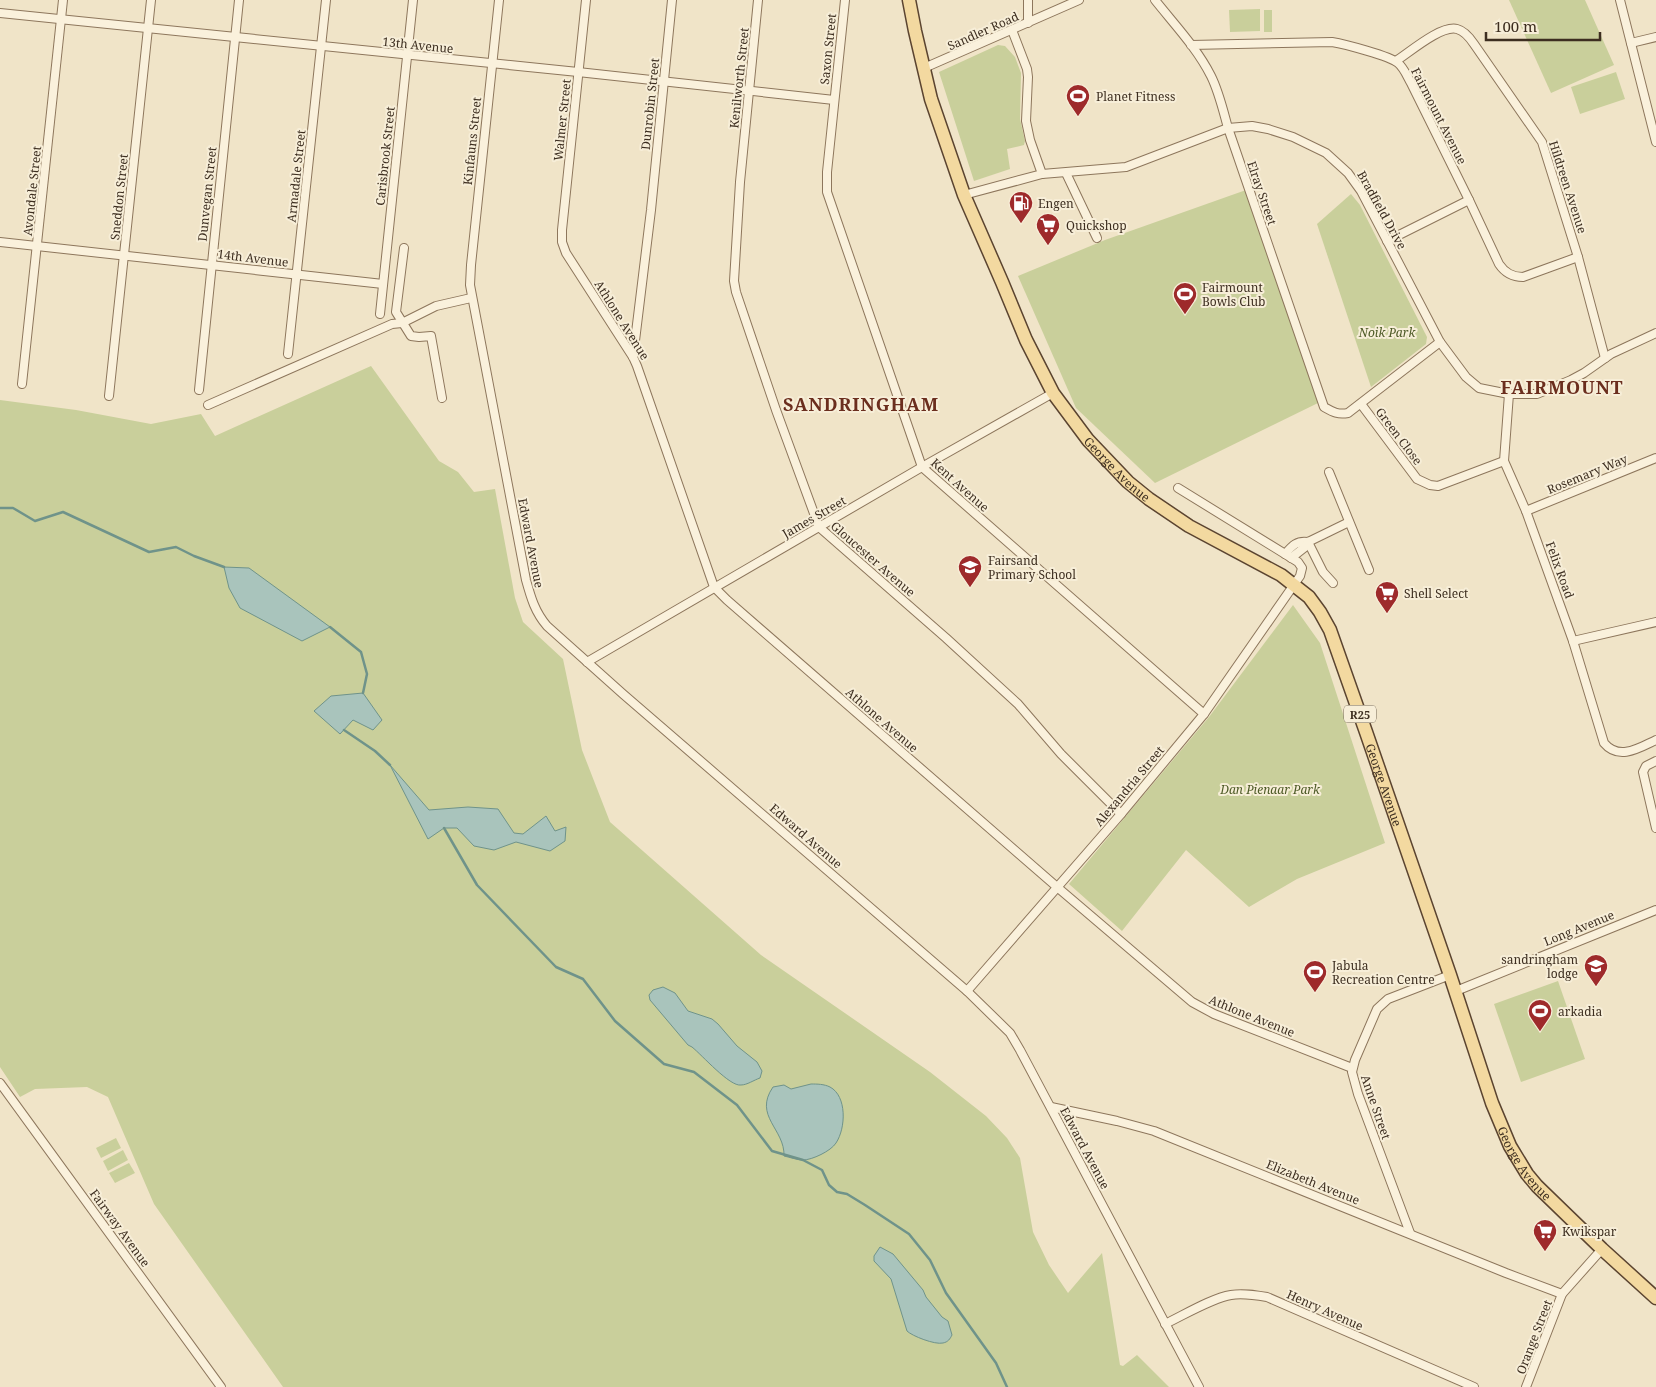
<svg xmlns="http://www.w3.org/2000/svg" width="1656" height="1387" viewBox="0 0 1656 1387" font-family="'Noto Serif',serif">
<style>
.green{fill:#c9cf9b}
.water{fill:#a9c4bc;stroke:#6f938a}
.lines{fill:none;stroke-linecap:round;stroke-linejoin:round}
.stream{stroke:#6f938a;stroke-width:2.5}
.minor-casing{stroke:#8d765c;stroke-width:10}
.primary-casing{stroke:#5b4430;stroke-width:15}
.minor{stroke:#faf1dc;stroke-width:8}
.primary{stroke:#f3d9a0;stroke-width:12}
.labels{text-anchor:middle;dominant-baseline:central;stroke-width:4;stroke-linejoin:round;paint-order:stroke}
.shield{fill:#f7eed8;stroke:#756857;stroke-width:1}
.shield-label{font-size:11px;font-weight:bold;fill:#3d2e20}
.street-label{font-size:12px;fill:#3d2e20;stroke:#f7eed8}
.poi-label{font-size:12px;fill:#3d2e20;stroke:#f7eed8;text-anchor:start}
.park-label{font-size:12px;font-style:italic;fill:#4d5a26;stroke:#f7eed8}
.district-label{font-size:18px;font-weight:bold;letter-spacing:1px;fill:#6b2e1e;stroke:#f7eed8}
</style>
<rect width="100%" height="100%" fill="#f0e4c8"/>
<g class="green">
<path d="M1509,0H1585L1614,65L1551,93Z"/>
<path d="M1260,9V31L1230,32L1229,10Z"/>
<rect x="1264" y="10" width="8" height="22"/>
<path d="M998,45L1005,46L1015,57L1021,73L1020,119L1025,141L1024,145L1007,149L1010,169L974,181L939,72Z"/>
<path d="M1616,72L1625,99L1580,114L1571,87Z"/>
<path d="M1246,190L1318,403L1155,483L1076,408L1018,276L1105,240Z"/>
<path d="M1351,194L1360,205L1427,337L1426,344L1371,387L1317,224Z"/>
<path d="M371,366L439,461L458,472L474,492L495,489L515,598L523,622L563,659L582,750L610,822L761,955L930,1072L986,1116L1007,1138L1020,1158L1033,1232L1049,1265L1068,1293L1102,1253L1120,1365L1123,1366L1137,1355L1169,1387H283L154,1204L108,1097L87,1087L35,1089L20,1097L0,1067V400L76,410L151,424L201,414L215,436Z"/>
<path d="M1293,605L1320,643L1385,843L1297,879L1249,907L1186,850L1122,931L1069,884L1209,717Z"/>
<path d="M1558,981L1585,1059L1521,1082L1494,1004Z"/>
<path d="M116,1138L121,1148L101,1158L96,1148Z"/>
<path d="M123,1150L128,1160L108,1171L103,1161Z"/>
<path d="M129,1163L135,1173L115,1183L109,1173Z"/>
</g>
<g class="water">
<path d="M224,567L249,568L330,627L302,641L240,608L229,588Z"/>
<path d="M363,693L382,720L373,730L353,720L340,734L314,711L331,696Z"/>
<path d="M390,765L429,810L468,807L498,809L514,833L523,834L546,816L555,831L566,827L565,841L550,851L516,842L494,850L474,846L457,828H444L428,839Z"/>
<path d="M663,987L675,993L688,1011L712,1019L718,1024L737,1046L757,1062L762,1071L760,1078C754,1080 747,1085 741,1085C730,1087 702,1055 692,1047L688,1045L650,1000L649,995L653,990Z"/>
<path d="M811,1084C817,1084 824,1084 830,1087C847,1096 846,1128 836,1143C831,1151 812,1160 803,1160C797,1160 789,1157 784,1156C785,1129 753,1116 773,1087L784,1085L791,1089Z"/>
<path d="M880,1247L893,1254L923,1290L926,1297L942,1317L948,1321L952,1335C950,1339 948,1342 943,1343C935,1345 912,1336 907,1331L891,1279L874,1261V1256Z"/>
</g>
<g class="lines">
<g class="stream">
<path d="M0,508H13L35,521L63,512L149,552L176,547L194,556L224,567"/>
<path d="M330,627L361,652L367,674L363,693"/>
<path d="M344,730L375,751L390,765"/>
<path d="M444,828L477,885L556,967L583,979L615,1021L664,1064L694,1072L737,1105L772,1151L803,1160L822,1170L829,1185L837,1192L847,1194L865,1205L909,1234L930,1260L946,1293L996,1363L1007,1387"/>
</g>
<g class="minor-casing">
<g id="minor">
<path d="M499,0L471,265L470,285L526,580C531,598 535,612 547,626L623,694L967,991L1010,1033L1020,1050L1199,1387"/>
<path d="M586,0L562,230V242L566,253L633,357L637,366L714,587L727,600L1057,887L1192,1002L1214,1014L1352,1068"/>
<path d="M758,0L740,182L734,281L736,292L776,410L819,527L946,638L1018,704L1061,754L1121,814"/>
<path d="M845,0L827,172V192L922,467L1204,714"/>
<path d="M1155,0C1174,24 1197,48 1211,76C1219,92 1223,110 1228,128L1324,407C1333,412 1338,415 1348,413L1440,342"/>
<path d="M1620,0L1656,142"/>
<path d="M0,13L578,72L834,100"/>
<path d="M1028,23V0"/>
<path d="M1012,30L1027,69L1028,77L1026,121L1030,140L1042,174"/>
<path d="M1631,43L1656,37"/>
<path d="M1191,45L1332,42C1344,44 1390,56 1398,63C1404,68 1407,76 1411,83L1469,200L1499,264C1505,273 1512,277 1523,277L1578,257"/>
<path d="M1396,61C1410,52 1441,25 1457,29C1465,31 1470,38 1474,44L1542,142L1578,257L1605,358"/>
<path d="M924,68L1079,0"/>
<path d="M1066,173L1097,238"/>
<path d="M964,195L1042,174L1126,167L1228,128L1252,126L1268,129L1293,137L1326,153L1348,173L1361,191L1440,342L1466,377L1479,388L1509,394H1537L1571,380L1584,373L1611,354L1656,333"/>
<path d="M1387,241L1469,200"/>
<path d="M0,242L383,284"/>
<path d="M404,248L396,312L411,336L419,337L431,336L442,398"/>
<path d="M380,314L413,0"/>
<path d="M288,354L326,0"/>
<path d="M633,357L651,210L672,0"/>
<path d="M22,384L63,0"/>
<path d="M199,390L239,0"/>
<path d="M1509,394L1504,461L1526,511L1573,641L1604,743C1619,761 1639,748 1656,740"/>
<path d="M109,396L151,0"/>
<path d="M1361,404L1417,479L1430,485L1438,486L1504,461"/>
<path d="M208,405L392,324L402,323L436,306L471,298"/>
<path d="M1329,472L1369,570"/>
<path d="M1526,511L1656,458"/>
<path d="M1308,542L1323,572L1333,583"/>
<path d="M1285,554C1292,546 1297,540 1308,542L1349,522"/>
<path d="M1291,558L1305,547L1308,542"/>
<path d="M1573,641L1656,622"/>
<path d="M587,662L922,467L1053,393"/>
<path d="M1656,761L1646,766L1643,772L1656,828"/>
<path d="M967,991L1121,814L1204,714L1300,576L1302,568L1298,562L1178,488"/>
<path d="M1456,991L1656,910"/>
<path d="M0,1083L221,1387"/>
<path d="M1051,1107L1117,1121L1154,1131L1506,1273L1562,1294"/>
<path d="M1410,1233L1358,1094L1352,1072L1355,1060L1377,1009L1388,999L1450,975"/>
<path d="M1165,1324C1184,1315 1212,1298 1231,1295C1243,1293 1255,1295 1267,1297L1474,1387"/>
<path d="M1526,1387L1562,1294L1602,1249"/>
</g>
</g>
<g class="primary-casing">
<g id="primary">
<path id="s1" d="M909,0L915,31L931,99L964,195L1002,282L1026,340L1053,393L1088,440L1128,482L1149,499L1189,526L1281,575L1309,597L1320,612L1330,630L1366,732L1450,975L1492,1103L1510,1146L1527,1174L1537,1186L1602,1249L1656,1298"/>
</g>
</g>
<use href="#minor" class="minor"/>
<use href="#primary" class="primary"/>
</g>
<defs>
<g id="stadium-pin" transform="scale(1.25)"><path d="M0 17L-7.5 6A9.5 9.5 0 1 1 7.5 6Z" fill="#9e2a2b" stroke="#f7eed8"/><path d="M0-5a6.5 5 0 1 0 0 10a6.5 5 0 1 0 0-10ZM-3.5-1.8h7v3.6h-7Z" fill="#fff"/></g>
<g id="fuel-pin" transform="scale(1.25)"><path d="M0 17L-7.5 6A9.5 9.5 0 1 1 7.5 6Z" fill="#9e2a2b" stroke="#f7eed8"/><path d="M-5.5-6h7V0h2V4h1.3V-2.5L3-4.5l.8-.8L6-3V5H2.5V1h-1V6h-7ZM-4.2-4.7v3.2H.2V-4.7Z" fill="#fff"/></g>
<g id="supermarket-pin" transform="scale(1.25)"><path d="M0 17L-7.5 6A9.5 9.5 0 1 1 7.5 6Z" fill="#9e2a2b" stroke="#f7eed8"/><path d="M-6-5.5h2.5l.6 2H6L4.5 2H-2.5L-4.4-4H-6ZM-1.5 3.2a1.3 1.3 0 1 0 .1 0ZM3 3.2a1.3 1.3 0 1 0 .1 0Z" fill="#fff"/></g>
<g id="school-pin" transform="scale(1.25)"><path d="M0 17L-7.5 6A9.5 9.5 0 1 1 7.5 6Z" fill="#9e2a2b" stroke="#f7eed8"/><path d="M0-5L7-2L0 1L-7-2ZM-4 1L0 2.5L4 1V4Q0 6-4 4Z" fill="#fff"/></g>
</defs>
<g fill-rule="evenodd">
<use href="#stadium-pin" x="1078" y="96"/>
<use href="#fuel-pin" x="1021" y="203"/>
<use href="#supermarket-pin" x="1048" y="225"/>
<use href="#stadium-pin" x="1185" y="294"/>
<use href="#school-pin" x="970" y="567"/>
<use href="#supermarket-pin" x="1387" y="593"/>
<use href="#school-pin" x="1596" y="966"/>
<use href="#stadium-pin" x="1315" y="972"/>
<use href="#stadium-pin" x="1540" y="1011"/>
<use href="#supermarket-pin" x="1545" y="1231"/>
</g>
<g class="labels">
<rect class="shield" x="1344" y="705.5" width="32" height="17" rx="4"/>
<g class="shield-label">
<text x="1360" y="714">R25</text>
</g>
<g class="street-label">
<text transform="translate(983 31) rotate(-24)">Sandler Road</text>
<text transform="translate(418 45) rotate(6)">13th Avenue</text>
<text transform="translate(828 49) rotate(-84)">Saxon Street</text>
<text transform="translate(739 78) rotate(-84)">Kenilworth Street</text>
<text transform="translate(650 104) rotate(-84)">Dunrobin Street</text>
<text transform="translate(1439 116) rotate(63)">Fairmount Avenue</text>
<text transform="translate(562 120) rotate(-84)">Walmer Street</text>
<text transform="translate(472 141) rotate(-84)">Kinfauns Street</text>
<text transform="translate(385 156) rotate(-84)">Carisbrook Street</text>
<text transform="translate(296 176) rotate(-84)">Armadale Street</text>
<text transform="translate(1568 187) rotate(72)">Hildreen Avenue</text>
<text transform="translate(32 191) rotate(-84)">Avondale Street</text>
<text transform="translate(1262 193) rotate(71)">Elray Street</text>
<text transform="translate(207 194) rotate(-84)">Dunvegan Street</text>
<text transform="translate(119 197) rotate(-84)">Sneddon Street</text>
<text transform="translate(1382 210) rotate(61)">Bradfield Drive</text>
<text transform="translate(253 258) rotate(7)">14th Avenue</text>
<text transform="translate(622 320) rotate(58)">Athlone Avenue</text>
<text transform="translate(1399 436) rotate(53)">Green Close</text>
<text stroke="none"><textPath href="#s1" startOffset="520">George Avenue</textPath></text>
<text transform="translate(1587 474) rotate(-22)">Rosemary Way</text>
<text transform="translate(960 485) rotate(42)">Kent Avenue</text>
<text transform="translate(814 517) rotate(-30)">James Street</text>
<text transform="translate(531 543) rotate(79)">Edward Avenue</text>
<text transform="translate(873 559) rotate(41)">Gloucester Avenue</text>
<text transform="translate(1560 570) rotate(70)">Felix Road</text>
<text transform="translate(882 720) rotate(41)">Athlone Avenue</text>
<text stroke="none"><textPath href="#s1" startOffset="955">George Avenue</textPath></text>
<text transform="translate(1129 786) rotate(-50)">Alexandria Street</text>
<text transform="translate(806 836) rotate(41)">Edward Avenue</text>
<text transform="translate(1579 928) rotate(-22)">Long Avenue</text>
<text transform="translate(1252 1016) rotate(22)">Athlone Avenue</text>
<text transform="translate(1376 1107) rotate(71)">Anne Street</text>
<text transform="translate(1085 1148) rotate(62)">Edward Avenue</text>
<text stroke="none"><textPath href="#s1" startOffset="1360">George Avenue</textPath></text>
<text transform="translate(1313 1182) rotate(22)">Elizabeth Avenue</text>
<text transform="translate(120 1228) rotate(54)">Fairway Avenue</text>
<text transform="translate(1325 1310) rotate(24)">Henry Avenue</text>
<text transform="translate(1534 1337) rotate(-69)">Orange Street</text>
</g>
<g class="poi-label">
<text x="1096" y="96">Planet Fitness</text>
<text x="1038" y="203">Engen</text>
<text x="1066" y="225">Quickshop</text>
<text x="1202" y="287">Fairmount<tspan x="1202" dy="14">Bowls Club</tspan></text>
<text x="988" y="560">Fairsand<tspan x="988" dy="14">Primary School</tspan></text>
<text x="1404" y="593">Shell Select</text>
<text x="1578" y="959" text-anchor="end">sandringham<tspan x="1578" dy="14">lodge</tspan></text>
<text x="1332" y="965">Jabula<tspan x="1332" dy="14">Recreation Centre</tspan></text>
<text x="1558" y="1011">arkadia</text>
<text x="1562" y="1231">Kwikspar</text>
</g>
<g class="park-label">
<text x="1387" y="332">Noik Park</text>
<text x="1270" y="789">Dan Pienaar Park</text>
</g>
<g class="district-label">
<text x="1562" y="387">FAIRMOUNT</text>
<text x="861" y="404">SANDRINGHAM</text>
</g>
</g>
<path d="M1486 32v8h114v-8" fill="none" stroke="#3d2e20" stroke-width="2.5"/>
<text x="1494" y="32" font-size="15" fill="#3d2e20" stroke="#f7eed8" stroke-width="4" paint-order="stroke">100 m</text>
</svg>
